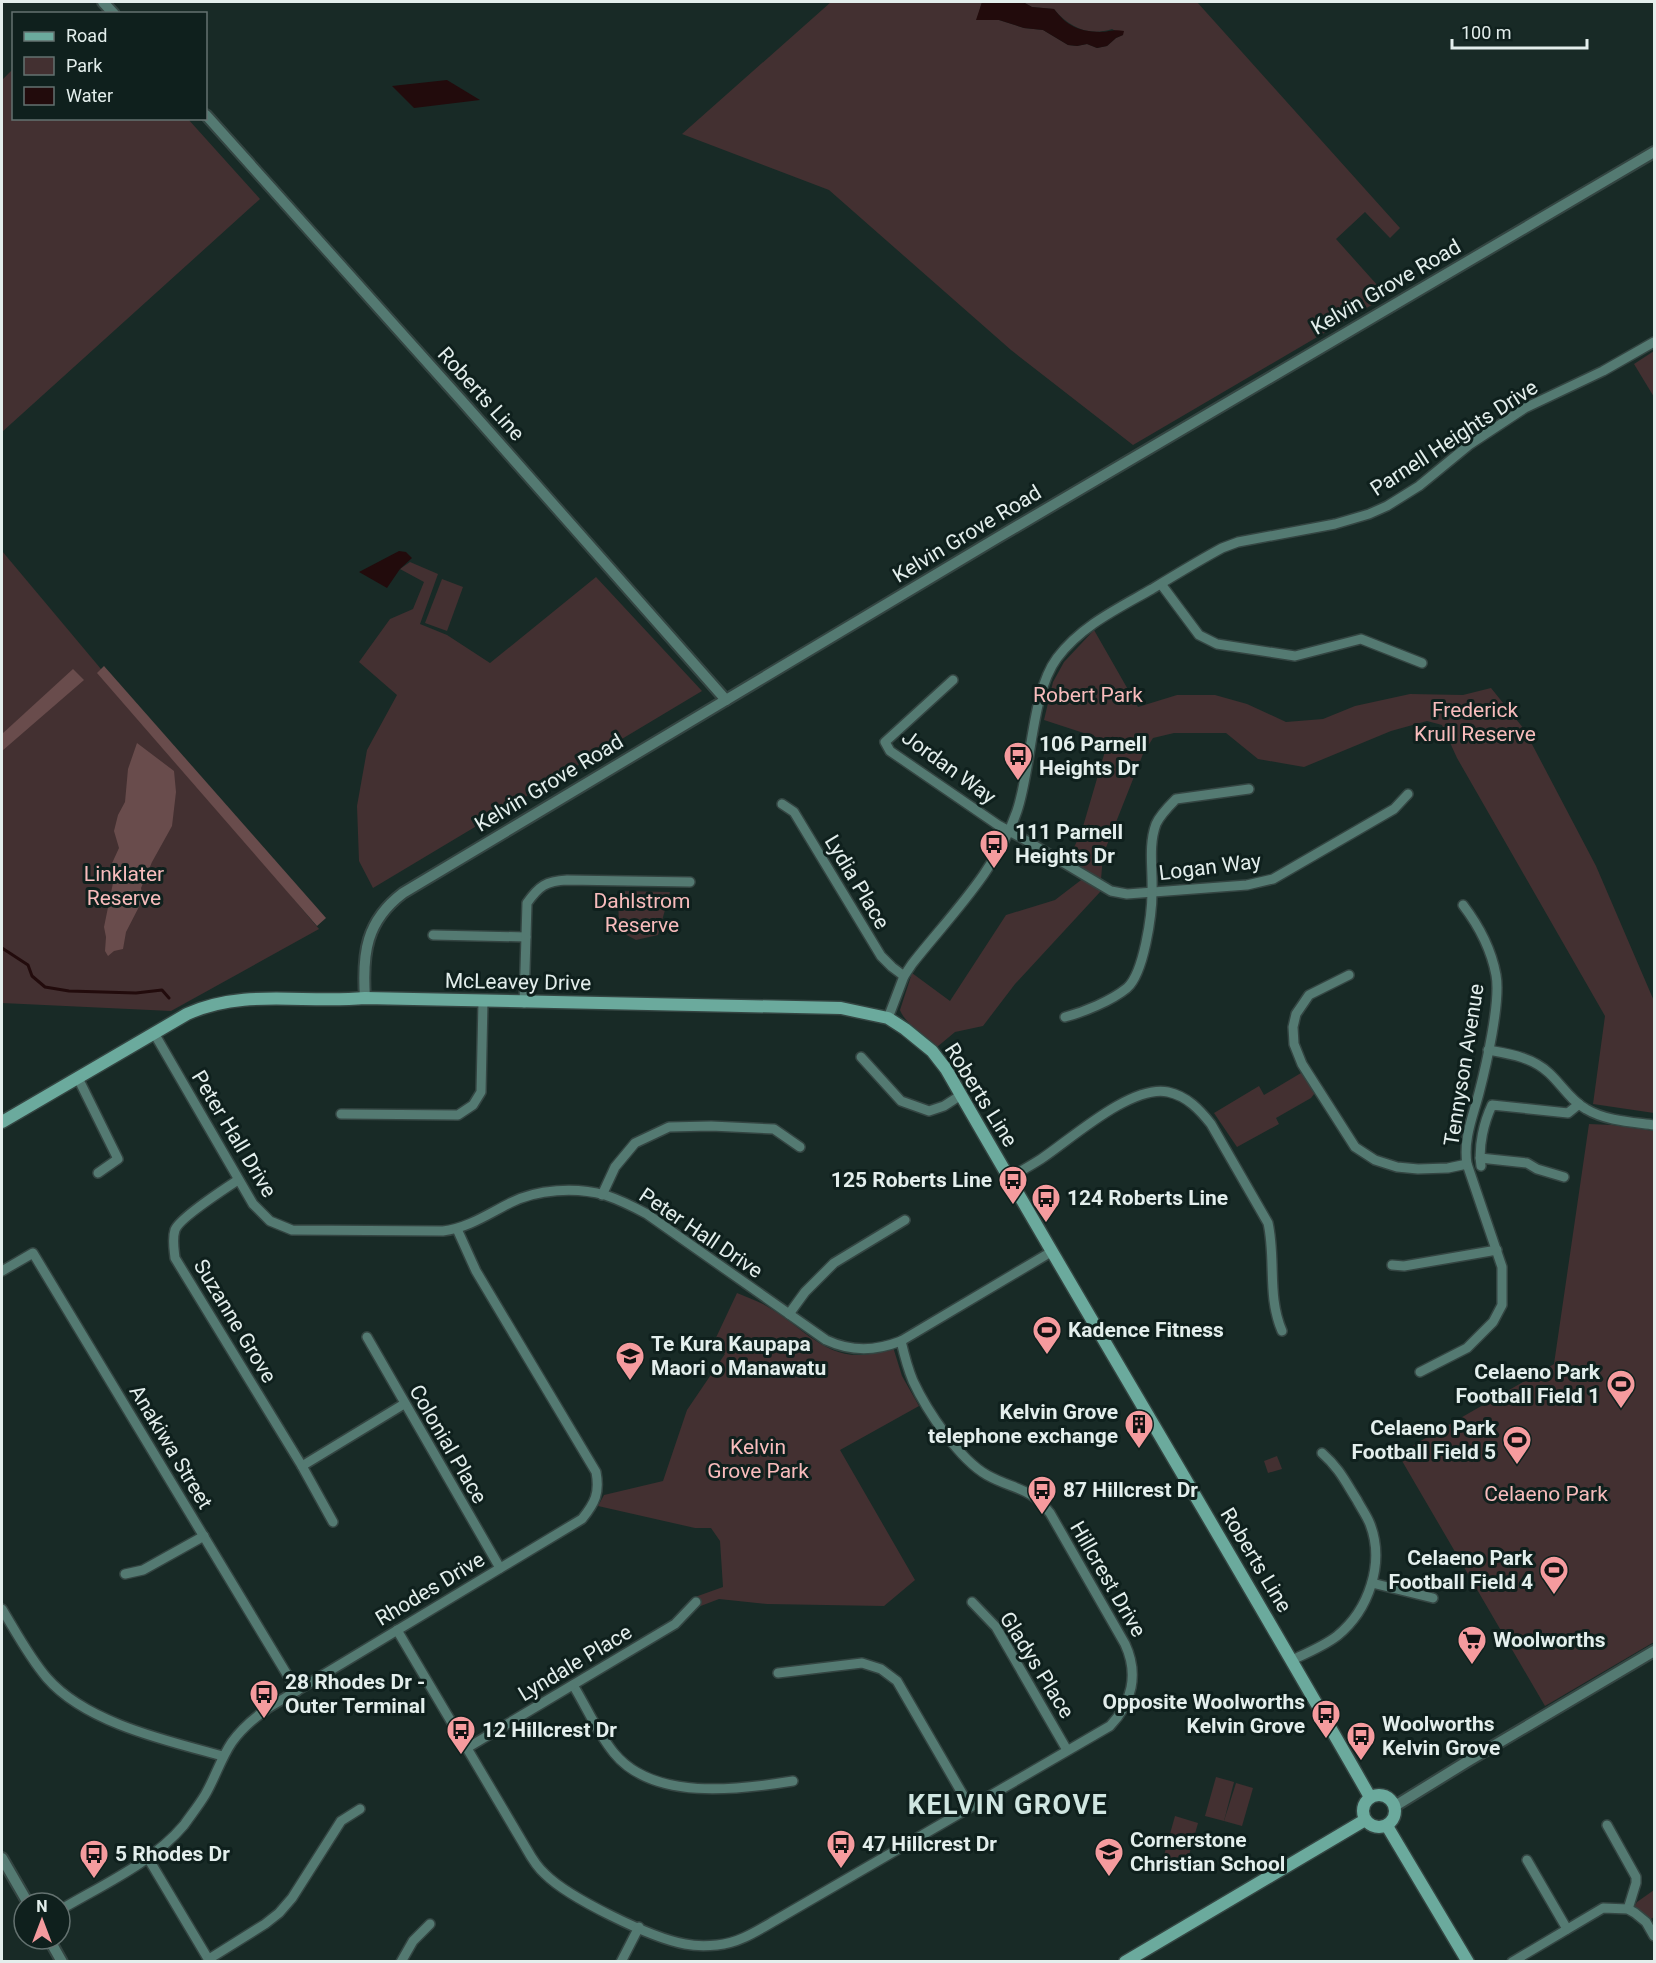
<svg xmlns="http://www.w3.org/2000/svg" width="1656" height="1963" viewBox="0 0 1656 1963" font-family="Roboto,sans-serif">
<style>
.green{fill:#433031}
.forest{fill:#694c4c}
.water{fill:#220b0c}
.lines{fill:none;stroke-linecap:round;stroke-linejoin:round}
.stream{stroke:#220b0c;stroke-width:3}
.minor-casing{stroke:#344542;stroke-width:12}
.tertiary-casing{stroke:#344542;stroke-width:14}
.secondary-casing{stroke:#344542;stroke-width:15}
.minor{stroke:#547a72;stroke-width:9}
.tertiary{stroke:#547a72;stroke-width:10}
.secondary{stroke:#6baa9d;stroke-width:12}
.labels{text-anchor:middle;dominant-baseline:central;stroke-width:6;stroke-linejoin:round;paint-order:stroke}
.street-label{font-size:21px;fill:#e3eeec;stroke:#0f201d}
.park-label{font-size:21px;fill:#f8bcbc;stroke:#0f201d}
.poi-label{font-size:21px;font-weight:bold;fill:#e3eeec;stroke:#0f201d;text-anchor:start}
.district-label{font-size:27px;font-weight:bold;letter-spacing:1.5px;fill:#d0e6e1;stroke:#0f201d}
</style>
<rect width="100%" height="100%" fill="#182a26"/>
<g class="green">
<path d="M831,2H982L977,20H999L1024,28L1043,30L1068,45L1077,46L1087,44L1097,48L1107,46L1116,38L1123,35L1112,29C1090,37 1068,27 1054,9L1032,7L1023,2H1197L1400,228L1390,238L1365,212L1336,239L1387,296L1133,445L1011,350L829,190L682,134Z"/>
<path d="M13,69L14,118L188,119L260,199L2,432V80Z"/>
<path d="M1654,351V397L1634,364Z"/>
<path d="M2,551L319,929L171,1011L2,1003Z"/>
<path d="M410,562L438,574L420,624L447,635L490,663L596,577L702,691L373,888L359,861L357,806L367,750L397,695L359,662L390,619L413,609L424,582L400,569Z"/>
<path d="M442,579L463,587L447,631L425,623Z"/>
<path d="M1094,630L1138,707L1177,695H1215L1247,704L1286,722L1323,719L1355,706L1410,694L1463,695L1491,688L1524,729L1596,866L1654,1001V1113L1593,1104L1605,1016L1457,758L1442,725L1427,721L1391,731L1304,767L1258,759L1226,733H1174L1153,738L1143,754L1103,855L1100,892L1015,984L983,1026L955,1032L937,1047C926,1036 905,1024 900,1010L912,973L950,1001L1006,915L1055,900L1085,877L1066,865L1082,830L1108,741L1044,720L1053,682L1064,662Z"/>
<path d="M618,891L670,892L658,935L636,940L619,931Z"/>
<path d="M1306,1070L1318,1089L1311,1098L1276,1118L1279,1124L1237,1147L1214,1113L1259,1086L1264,1095Z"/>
<path d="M1589,1124L1612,1125L1654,1131V1642L1545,1706L1398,1454L1554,1364Z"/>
<path d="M737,1293C746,1297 755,1300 763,1304C810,1330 832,1373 893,1347L902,1376L919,1406L840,1450L915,1580L884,1606L767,1604L719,1599L698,1607L695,1597L723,1587L720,1541L711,1528H695L598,1506L604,1495L663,1481L687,1410L725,1354L713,1344Z"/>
<path d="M1277,1456L1282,1469L1268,1473L1264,1461Z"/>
<path d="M1216,1777L1234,1782L1224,1821L1205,1816Z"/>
<path d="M1236,1783L1253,1788L1242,1826L1224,1821Z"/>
<path d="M1175,1816L1198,1823L1186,1866L1163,1859Z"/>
<path d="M1654,1890V1917L1646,1922L1632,1911L1637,1902Z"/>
</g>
<g class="forest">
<path d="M104,666L326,918L317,926L97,673Z"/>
<path d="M73,669L84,680L2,751V734Z"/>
<path d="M137,743L174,771L176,792L172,826L152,862L141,888L143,899L126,932L123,949L114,951L108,956L105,951L106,937L104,927L113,883L108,872L119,848L114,831L118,815L125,802L128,769Z"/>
</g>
<g class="water">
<path d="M982,2H1023L1032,7L1054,9C1067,26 1078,31 1100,32C1109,32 1113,29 1124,31L1123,35L1116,38L1107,46L1097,48L1087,44L1077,46L1068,45L1043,30L1024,28L999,20H976Z"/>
<path d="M447,80L480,100L414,108L392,86Z"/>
<path d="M399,551L406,552L412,558L400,569L387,588L359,572Z"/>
</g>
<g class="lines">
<path class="stream" d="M2,948L28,965L32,976L45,987L69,991L136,993L162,990L169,998"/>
<g class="minor-casing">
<g id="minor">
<path d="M1161,584L1199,635L1217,644L1295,656L1361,639L1422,663"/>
<path d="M953,680L885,742L890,751L998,825L1022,838L1111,891L1127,894L1247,885L1273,879L1394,809L1408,794"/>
<path d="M782,804L794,812L881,956L892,967L904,976"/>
<path d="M433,935L526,937"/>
<path d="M1349,975L1309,995L1296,1014L1293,1027L1294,1044L1302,1064L1355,1147L1375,1160L1397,1167L1418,1169L1448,1168L1467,1164"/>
<path d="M524,1003L527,903C539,886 546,881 567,880L690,882"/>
<path d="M1065,1017C1084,1012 1111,1001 1127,988C1144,973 1152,915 1152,892C1153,869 1148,846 1156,824C1160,815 1169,806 1176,799L1249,789"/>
<path d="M888,1018L904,976L912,964C949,917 997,870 1017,811C1032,767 1031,693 1057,658C1081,626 1117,609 1152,589C1175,575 1198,561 1222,548L1238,542L1335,524L1369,514L1387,506L1419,486L1469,445L1525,408L1603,371L1654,342"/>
<path d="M154,1033L253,1204L270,1221L292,1230L443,1231C468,1228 488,1214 510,1203C537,1189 576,1187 605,1195C620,1200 634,1207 647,1214L826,1340C852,1352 875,1351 901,1341L1051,1252"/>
<path d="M1488,1050C1510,1054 1532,1057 1549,1073C1562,1085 1570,1100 1586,1109C1606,1121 1632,1122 1654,1125"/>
<path d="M861,1057L901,1101L929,1111L944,1106L961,1095"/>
<path d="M78,1078L118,1159L98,1173"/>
<path d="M341,1114L458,1115L473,1105L481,1092L483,1001"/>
<path d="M1480,1158L1527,1163L1537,1169L1564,1177"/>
<path d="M1481,1166C1478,1146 1484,1122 1492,1105L1568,1113L1579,1104"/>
<path d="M1009,1178C1019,1172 1030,1166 1041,1159C1070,1140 1131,1084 1168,1092C1187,1096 1200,1110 1211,1124L1268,1223C1276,1258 1267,1297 1282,1331"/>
<path d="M238,1180C226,1188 179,1218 175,1230C172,1239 174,1248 175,1258L302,1466L333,1522"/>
<path d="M602,1195L615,1167L635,1143L669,1127L711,1126L774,1129L800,1147"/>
<path d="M1392,1265L1404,1266L1497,1250"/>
<path d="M2,1271L33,1253L297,1691"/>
<path d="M789,1314L805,1292L834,1263L905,1220"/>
<path d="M367,1337L500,1568"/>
<path d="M1420,1372L1467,1348L1493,1322L1502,1305V1267L1467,1164C1463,1139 1473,1116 1479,1093C1486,1066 1501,1001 1496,975C1491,948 1479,926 1463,905"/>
<path d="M302,1466L404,1404"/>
<path d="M125,1574L143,1570L204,1536"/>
<path d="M1372,1583L1433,1598"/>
<path d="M972,1602L996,1627L1067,1750"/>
<path d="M2,1609C16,1632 29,1657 47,1678C86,1723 168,1741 223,1756"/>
<path d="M397,1630L526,1848C531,1857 537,1867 545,1874C569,1898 651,1938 685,1944C695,1946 706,1946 717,1945C739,1943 757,1931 776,1920L1110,1726C1132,1703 1139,1674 1125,1644L1050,1513C1029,1486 1014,1490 987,1475C959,1459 927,1411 913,1381C908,1369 904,1354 901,1341"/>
<path d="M1292,1660C1307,1653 1324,1646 1337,1636C1369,1610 1385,1563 1370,1524C1367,1516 1361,1508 1357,1500C1345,1481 1339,1468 1322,1453"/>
<path d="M778,1673L862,1663L881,1669L897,1681L970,1807"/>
<path d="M573,1685C586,1706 598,1734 614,1753C653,1801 738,1790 793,1781"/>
<path d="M467,1748L675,1624L696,1602"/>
<path d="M1607,1825L1636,1877V1883L1628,1909"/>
<path d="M148,1858L210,1962"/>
<path d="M1527,1860L1567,1929"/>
<path d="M60,1910C102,1885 152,1863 184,1825C191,1815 199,1805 205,1795C215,1778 221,1758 232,1742C242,1728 254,1718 268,1708L582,1519C595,1503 600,1493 596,1472L476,1271L457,1229"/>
<path d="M209,1959L265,1924L279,1913L292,1898L341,1821L360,1809"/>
<path d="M401,1962L413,1941L430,1924"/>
<path d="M621,1962L639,1927"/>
<path d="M1512,1962L1603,1908L1628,1909L1635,1913L1646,1922L1654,1936"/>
</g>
</g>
<g class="tertiary-casing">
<g id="tertiary">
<path d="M103,2L114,14"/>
<path d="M206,115L462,401L726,700"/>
<path d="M365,998C362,953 366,921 403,893L997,538L1654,152"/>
<path d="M1395,1806L1468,1761L1654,1651"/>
<path d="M2,1858L28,1903"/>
<path d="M49,1939L62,1962"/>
</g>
</g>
<g class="secondary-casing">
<g id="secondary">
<path d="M2,1122L187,1014C244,988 304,1004 365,998L841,1008L888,1018L905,1029L932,1051L946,1069C1086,1313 1231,1553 1370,1797"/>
<circle cx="1379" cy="1811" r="16"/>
<path d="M1387,1826L1468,1962"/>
<path d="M1125,1962L1365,1820"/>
</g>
</g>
<use href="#minor" class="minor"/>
<use href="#tertiary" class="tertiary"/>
<use href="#secondary" class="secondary"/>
</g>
<defs>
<g id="bus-pin" transform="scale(1.5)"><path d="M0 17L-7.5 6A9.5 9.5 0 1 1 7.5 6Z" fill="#f59b9e" stroke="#0f201d"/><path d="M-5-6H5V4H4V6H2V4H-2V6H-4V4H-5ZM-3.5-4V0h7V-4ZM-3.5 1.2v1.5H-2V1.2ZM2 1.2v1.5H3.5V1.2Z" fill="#111"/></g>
<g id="stadium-pin" transform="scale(1.5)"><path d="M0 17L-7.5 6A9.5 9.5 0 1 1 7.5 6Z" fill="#f59b9e" stroke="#0f201d"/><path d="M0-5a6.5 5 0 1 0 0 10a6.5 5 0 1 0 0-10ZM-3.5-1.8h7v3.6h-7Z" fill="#111"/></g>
<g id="school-pin" transform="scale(1.5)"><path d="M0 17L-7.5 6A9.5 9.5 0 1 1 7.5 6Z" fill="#f59b9e" stroke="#0f201d"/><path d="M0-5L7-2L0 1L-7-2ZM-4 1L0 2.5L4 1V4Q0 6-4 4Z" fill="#111"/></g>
<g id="building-pin" transform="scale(1.5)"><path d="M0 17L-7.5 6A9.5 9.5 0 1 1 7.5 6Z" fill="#f59b9e" stroke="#0f201d"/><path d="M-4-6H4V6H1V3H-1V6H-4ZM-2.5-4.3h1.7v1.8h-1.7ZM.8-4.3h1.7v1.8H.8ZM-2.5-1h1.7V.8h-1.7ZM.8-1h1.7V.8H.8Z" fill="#111"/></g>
<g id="supermarket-pin" transform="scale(1.5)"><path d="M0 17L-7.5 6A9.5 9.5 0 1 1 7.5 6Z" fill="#f59b9e" stroke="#0f201d"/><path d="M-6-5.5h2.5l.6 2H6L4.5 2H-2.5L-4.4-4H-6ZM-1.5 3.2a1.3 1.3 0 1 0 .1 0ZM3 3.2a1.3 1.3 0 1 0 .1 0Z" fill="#111"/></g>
</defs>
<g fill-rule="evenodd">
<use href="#bus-pin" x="1018" y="756"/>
<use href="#bus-pin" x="994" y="844"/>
<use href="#bus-pin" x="1013" y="1180"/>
<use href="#bus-pin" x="1046" y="1198"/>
<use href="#stadium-pin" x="1047" y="1330"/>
<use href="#school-pin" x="630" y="1356"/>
<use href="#stadium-pin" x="1621" y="1384"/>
<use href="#building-pin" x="1139" y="1424"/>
<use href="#stadium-pin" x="1517" y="1440"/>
<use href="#bus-pin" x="1042" y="1490"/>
<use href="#stadium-pin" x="1554" y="1570"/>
<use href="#supermarket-pin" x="1472" y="1640"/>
<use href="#bus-pin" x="264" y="1694"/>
<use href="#bus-pin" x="1326" y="1714"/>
<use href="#bus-pin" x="461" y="1730"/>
<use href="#bus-pin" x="1361" y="1736"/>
<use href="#bus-pin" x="841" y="1844"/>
<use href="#school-pin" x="1109" y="1852"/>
<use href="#bus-pin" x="94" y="1854"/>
</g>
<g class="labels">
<g class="street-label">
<text transform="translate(1386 287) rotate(-30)">Kelvin Grove Road</text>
<text transform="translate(481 394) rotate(48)">Roberts Line</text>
<text transform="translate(1454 438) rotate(-33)">Parnell Heights Drive</text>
<text transform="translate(967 534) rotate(-31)">Kelvin Grove Road</text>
<text transform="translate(949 767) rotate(36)">Jordan Way</text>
<text transform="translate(549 783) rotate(-31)">Kelvin Grove Road</text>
<text transform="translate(1210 867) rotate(-7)">Logan Way</text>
<text transform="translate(857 882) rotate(59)">Lydia Place</text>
<text transform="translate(518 982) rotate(1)">McLeavey Drive</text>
<text transform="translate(1464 1065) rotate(-81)">Tennyson Avenue</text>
<text transform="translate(981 1095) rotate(58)">Roberts Line</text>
<text transform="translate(234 1134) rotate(59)">Peter Hall Drive</text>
<text transform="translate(701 1233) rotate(34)">Peter Hall Drive</text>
<text transform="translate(235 1321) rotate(59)">Suzanne Grove</text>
<text transform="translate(448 1444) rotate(60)">Colonial Place</text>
<text transform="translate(171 1447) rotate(59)">Anakiwa Street</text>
<text transform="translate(1256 1560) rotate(59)">Roberts Line</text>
<text transform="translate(1108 1579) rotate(60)">Hillcrest Drive</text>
<text transform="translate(430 1589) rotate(-31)">Rhodes Drive</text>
<text transform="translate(575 1663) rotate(-31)">Lyndale Place</text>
<text transform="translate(1037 1665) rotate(58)">Gladys Place</text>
</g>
<g class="park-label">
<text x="1088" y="695">Robert Park</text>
<text x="1475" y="710">Frederick<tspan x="1475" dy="24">Krull Reserve</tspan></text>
<text x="124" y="874">Linklater<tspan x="124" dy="24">Reserve</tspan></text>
<text x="642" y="901">Dahlstrom<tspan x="642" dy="24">Reserve</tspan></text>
<text x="758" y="1447">Kelvin<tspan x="758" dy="24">Grove Park</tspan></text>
<text x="1546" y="1494">Celaeno Park</text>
</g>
<g class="poi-label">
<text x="1039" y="744">106 Parnell<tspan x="1039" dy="24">Heights Dr</tspan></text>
<text x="1015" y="832">111 Parnell<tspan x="1015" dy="24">Heights Dr</tspan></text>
<text x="992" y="1180" text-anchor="end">125 Roberts Line</text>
<text x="1067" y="1198">124 Roberts Line</text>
<text x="1068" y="1330">Kadence Fitness</text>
<text x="651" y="1344">Te Kura Kaupapa<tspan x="651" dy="24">Maori o Manawatu</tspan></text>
<text x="1600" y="1372" text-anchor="end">Celaeno Park<tspan x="1600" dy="24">Football Field 1</tspan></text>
<text x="1118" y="1412" text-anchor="end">Kelvin Grove<tspan x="1118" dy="24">telephone exchange</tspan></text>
<text x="1496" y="1428" text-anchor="end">Celaeno Park<tspan x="1496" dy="24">Football Field 5</tspan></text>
<text x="1063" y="1490">87 Hillcrest Dr</text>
<text x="1533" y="1558" text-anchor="end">Celaeno Park<tspan x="1533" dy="24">Football Field 4</tspan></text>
<text x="1493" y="1640">Woolworths</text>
<text x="285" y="1682">28 Rhodes Dr -<tspan x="285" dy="24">Outer Terminal</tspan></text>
<text x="1305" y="1702" text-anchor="end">Opposite Woolworths<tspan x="1305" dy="24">Kelvin Grove</tspan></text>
<text x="1382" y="1724">Woolworths<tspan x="1382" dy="24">Kelvin Grove</tspan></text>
<text x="482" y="1730">12 Hillcrest Dr</text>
<text x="1130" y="1840">Cornerstone<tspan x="1130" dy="24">Christian School</tspan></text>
<text x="862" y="1844">47 Hillcrest Dr</text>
<text x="115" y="1854">5 Rhodes Dr</text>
</g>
<g class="district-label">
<text x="1008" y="1805">KELVIN GROVE</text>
</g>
</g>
<rect width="1656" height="1963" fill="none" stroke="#e3eeec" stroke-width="6"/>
<rect x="12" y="12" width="195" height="108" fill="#0f201d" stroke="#647270" stroke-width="1.5"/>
<rect x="24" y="32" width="30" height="9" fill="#6baa9d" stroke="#647270" stroke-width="1.5"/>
<text x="66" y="42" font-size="18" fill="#e3eeec">Road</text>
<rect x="24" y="57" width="30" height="18" fill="#433031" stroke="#647270" stroke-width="1.5"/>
<text x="66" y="72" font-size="18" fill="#e3eeec">Park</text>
<rect x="24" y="87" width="30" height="18" fill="#220b0c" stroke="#647270" stroke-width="1.5"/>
<text x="66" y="102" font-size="18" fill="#e3eeec">Water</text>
<g transform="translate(42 1921)"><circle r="28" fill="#0f201d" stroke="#647270" stroke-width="1.5"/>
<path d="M0-4.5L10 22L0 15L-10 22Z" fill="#f59b9e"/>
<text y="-9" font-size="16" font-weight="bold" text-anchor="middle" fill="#e3eeec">N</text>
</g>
<path d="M1452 39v9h135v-9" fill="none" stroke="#e3eeec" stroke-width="3"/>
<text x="1461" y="39" font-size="18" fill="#e3eeec" stroke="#0f201d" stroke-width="4.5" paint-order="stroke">100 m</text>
</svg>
